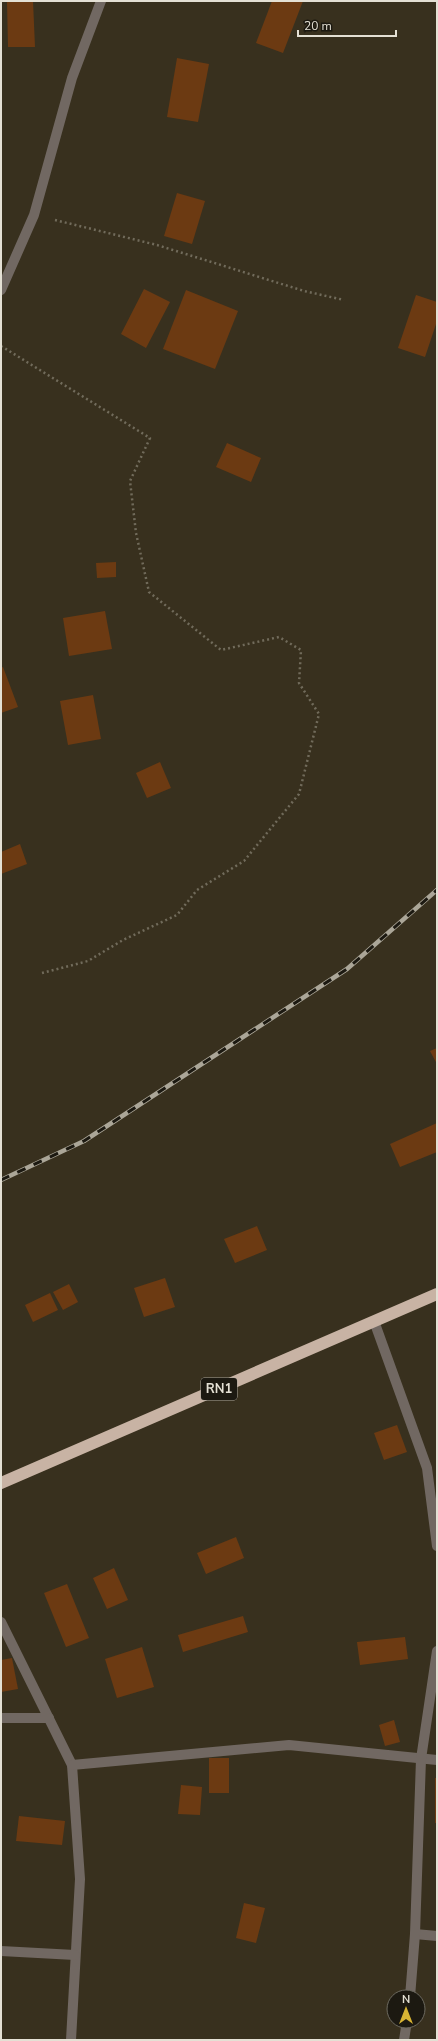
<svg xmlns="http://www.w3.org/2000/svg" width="438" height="2041" viewBox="0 0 438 2041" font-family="'Nunito Sans',sans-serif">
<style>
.building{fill:#6c3a12}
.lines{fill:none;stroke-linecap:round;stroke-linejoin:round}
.path{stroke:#716b5b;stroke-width:2.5;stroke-dasharray:2 3;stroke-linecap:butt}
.minor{stroke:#716862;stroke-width:10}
.highway{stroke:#c8b3a4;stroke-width:12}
.rail-casing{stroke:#aba698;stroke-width:4.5}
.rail{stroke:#1c1911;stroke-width:3;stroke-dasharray:9;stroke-linecap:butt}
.labels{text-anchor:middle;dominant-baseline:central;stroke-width:3;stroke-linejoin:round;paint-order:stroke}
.shield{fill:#1c1911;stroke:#a8a49a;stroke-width:1}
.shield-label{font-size:13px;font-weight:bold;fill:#e4e0d4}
</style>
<rect width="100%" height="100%" fill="#38301e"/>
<g class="building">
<path d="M7,1H33L35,47H8Z"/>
<path d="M272,1H303L283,53L256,43Z"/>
<path d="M177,58L209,64L198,122L167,117Z"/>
<path d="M177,193L205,201L192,244L164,236Z"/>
<path d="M144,289L170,302L146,348L121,334Z"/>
<path d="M186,290L238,311L215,369L163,349Z"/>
<path d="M416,295L437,302V321L425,357L398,348Z"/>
<path d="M227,443L261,458L251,482L216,467Z"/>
<path d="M116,562V577L97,578L96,563Z"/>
<path d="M105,611L112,649L69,656L63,618Z"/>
<path d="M3,667L18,707L1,713V668Z"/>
<path d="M93,695L101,739L68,745L60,701Z"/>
<path d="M160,762L171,788L147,798L136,773Z"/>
<path d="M20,844L27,864L1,874V852Z"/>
<path d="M437,1048V1064L430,1051Z"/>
<path d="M437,1123V1152L400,1167L390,1144Z"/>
<path d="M257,1226L267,1250L235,1263L224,1239Z"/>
<path d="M165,1278L175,1307L144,1317L134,1288Z"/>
<path d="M69,1284L78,1302L63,1310L53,1292Z"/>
<path d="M50,1293L58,1310L33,1322L25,1305Z"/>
<path d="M397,1425L407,1452L384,1460L374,1433Z"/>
<path d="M236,1537L244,1558L206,1574L197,1553Z"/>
<path d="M114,1568L128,1600L107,1609L93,1578Z"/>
<path d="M67,1584L89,1638L66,1647L44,1593Z"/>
<path d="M243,1616L248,1632L183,1652L178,1635Z"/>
<path d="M405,1637L408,1659L360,1665L357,1642Z"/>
<path d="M142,1647L154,1687L117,1698L105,1659Z"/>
<path d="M12,1658L18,1689L1,1692V1660Z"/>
<path d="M394,1720L400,1742L385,1746L379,1725Z"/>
<rect x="209" y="1758" width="20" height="35"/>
<rect x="435" y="1778" width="2" height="45"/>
<path d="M181,1785L202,1787L200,1815L178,1814Z"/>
<path d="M19,1816L65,1821L62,1845L16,1841Z"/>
<path d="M244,1903L265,1908L256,1943L236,1938Z"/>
</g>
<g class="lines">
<g class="path">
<path d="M55,220L157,245L304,291L344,300"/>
<path d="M1,346L150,438L130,481L136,533L149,592L221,650L279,637L301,650L299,683L319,714L299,794L244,861L197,890L177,915L123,940L88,961L42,973"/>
</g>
<g class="minor">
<path d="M1,290L34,215L72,78L101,1"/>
<path d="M374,1321L427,1468L437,1546"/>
<path d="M1,1622L72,1765L80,1879L71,2040"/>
<path d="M1,1718H49"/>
<path d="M72,1765L289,1745L437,1760"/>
<path d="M415,1934L437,1936"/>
<path d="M1,1951L75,1955"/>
<path d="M410,1997L415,1934L421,1759L437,1651"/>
<path d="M404,2040L407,2021"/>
</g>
<path class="highway" d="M1,1483L437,1294"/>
<g class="rail-casing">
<path id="rail" d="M1,1180L84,1141L347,969L437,890"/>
</g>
<use href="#rail" class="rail"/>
</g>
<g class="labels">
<rect class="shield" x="201" y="1378" width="36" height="22" rx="3"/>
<g class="shield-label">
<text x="219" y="1389">RN1</text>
</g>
</g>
<rect width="438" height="2041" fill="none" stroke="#e4e0d4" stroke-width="4"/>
<g transform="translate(406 2009)"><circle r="19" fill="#1c1911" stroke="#6c695f"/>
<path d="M0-3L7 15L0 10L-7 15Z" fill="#d7b434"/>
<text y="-6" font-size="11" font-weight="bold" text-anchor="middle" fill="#e4e0d4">N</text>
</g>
<path d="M298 30v6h98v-6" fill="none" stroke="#e4e0d4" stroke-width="2"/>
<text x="304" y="30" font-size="12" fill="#e4e0d4" stroke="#1c1911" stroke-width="3" paint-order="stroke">20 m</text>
</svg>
